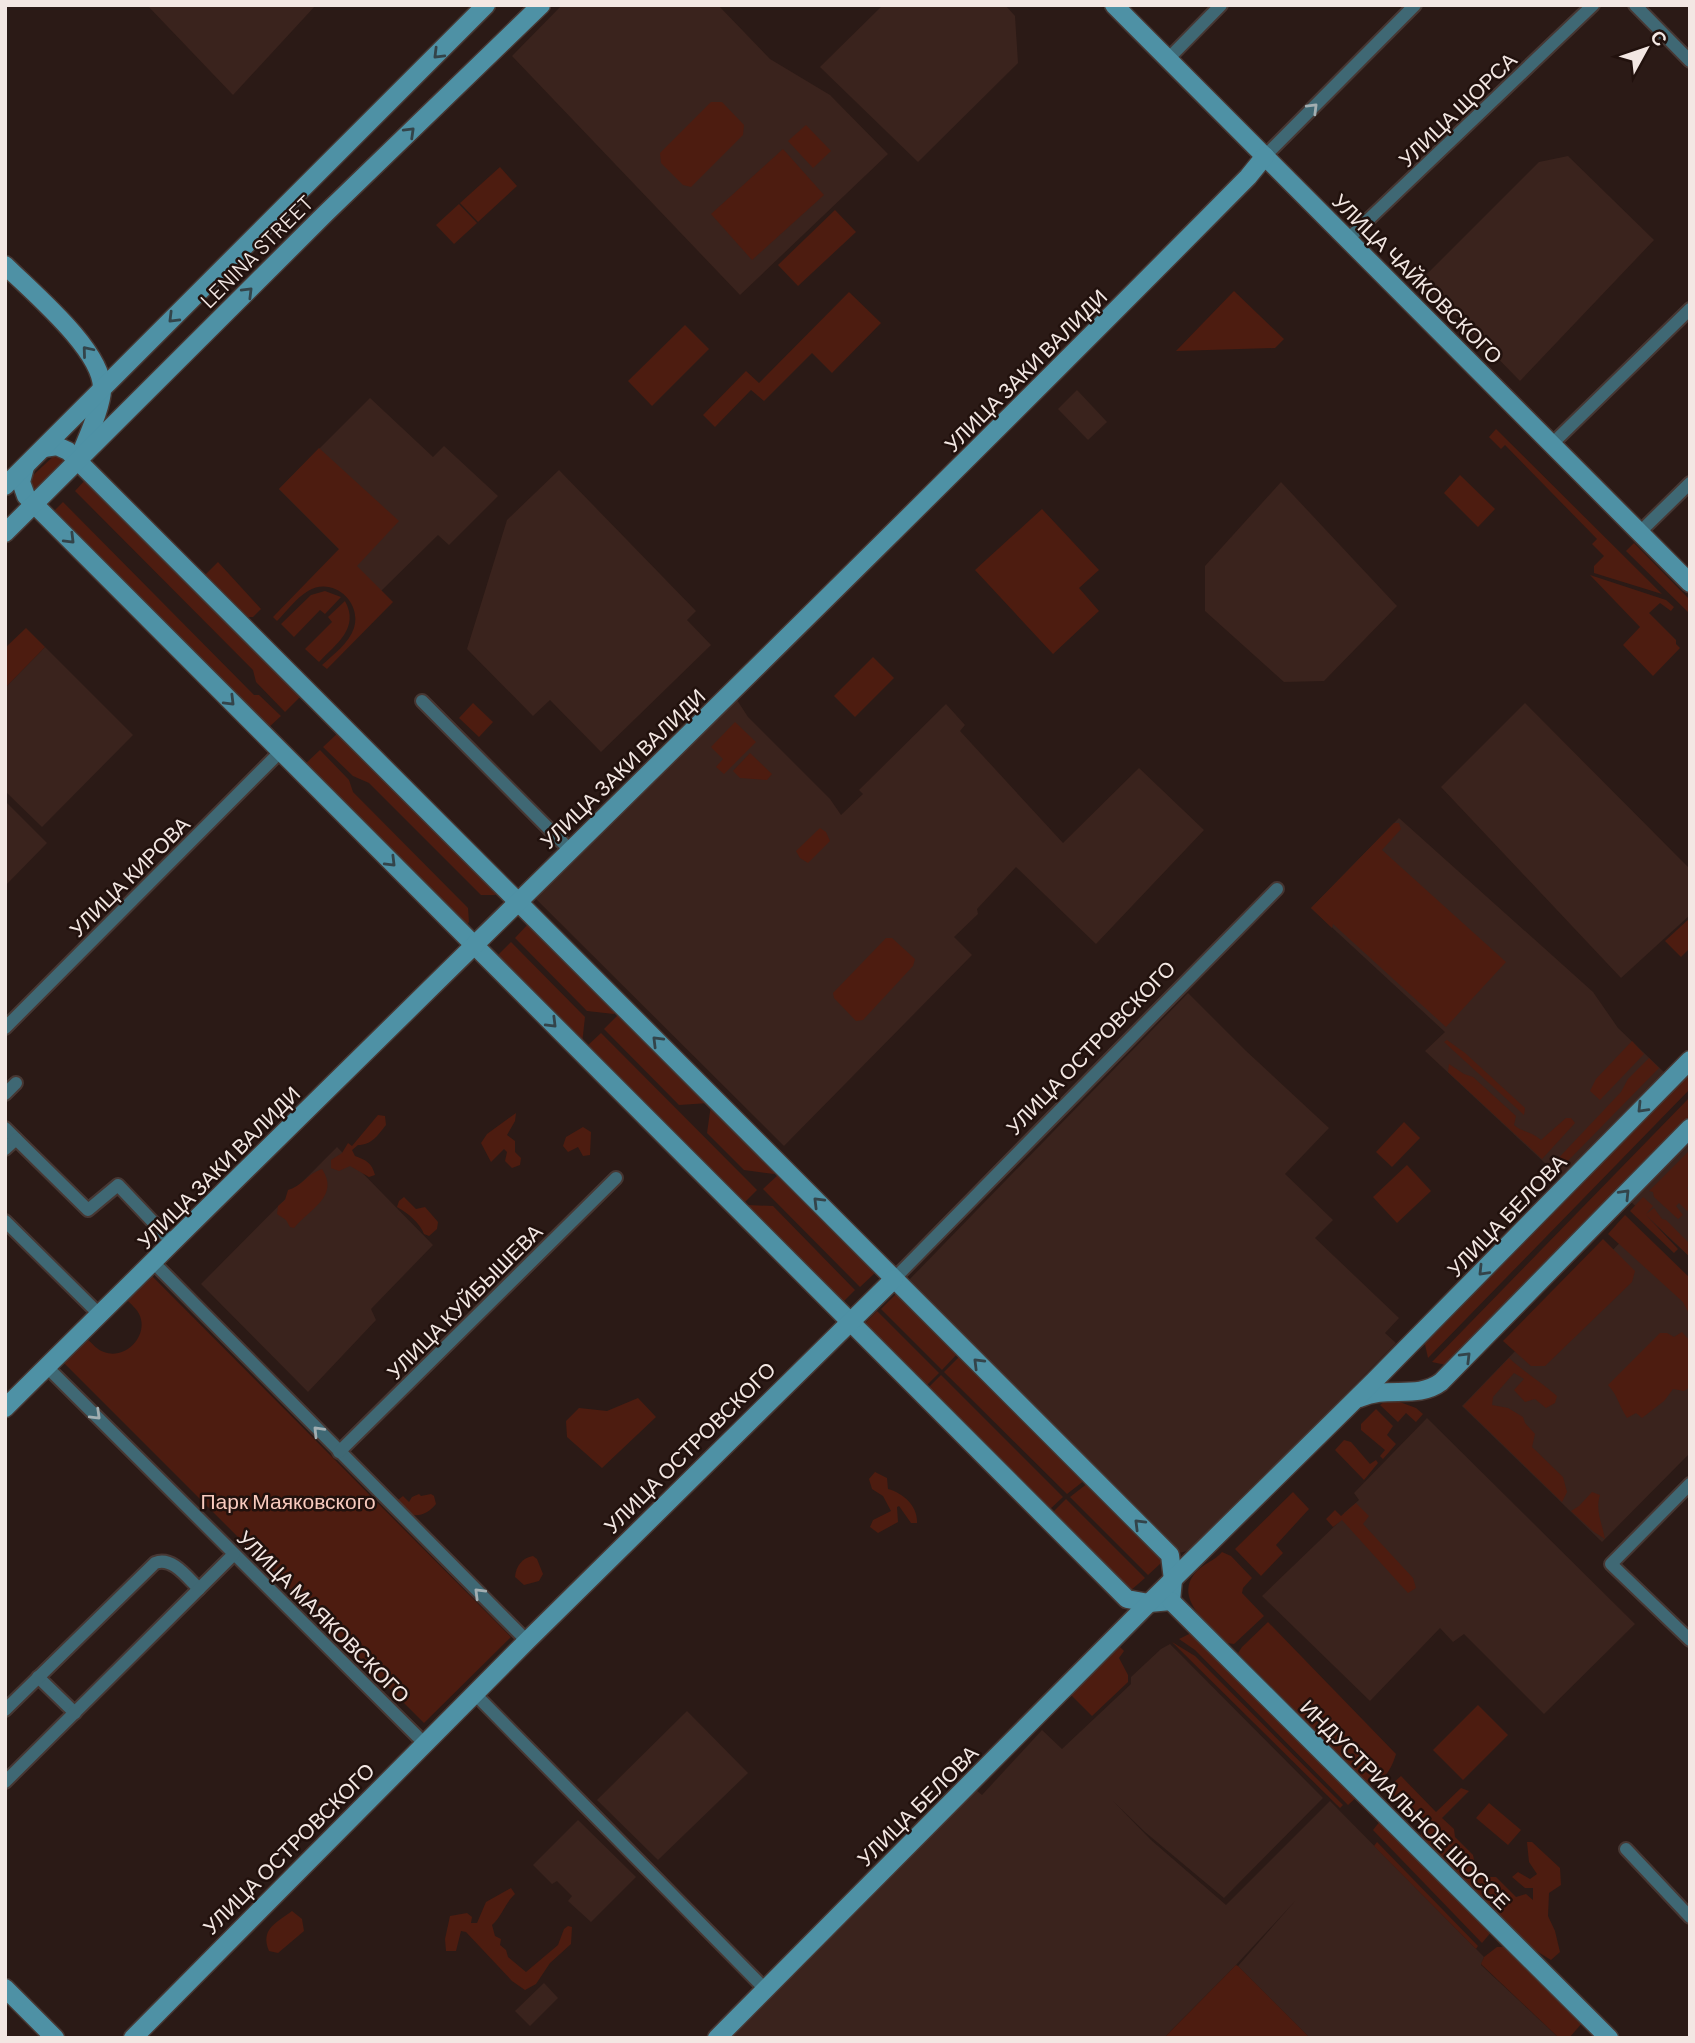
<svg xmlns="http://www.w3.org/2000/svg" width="1695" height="2043" viewBox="0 0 1695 2043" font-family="Barlow,sans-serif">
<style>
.built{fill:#3a231d}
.green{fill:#4d1c10}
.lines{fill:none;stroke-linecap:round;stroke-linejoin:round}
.street-casing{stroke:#473733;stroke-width:16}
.secondary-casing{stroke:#473733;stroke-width:21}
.street{stroke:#3f6874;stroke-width:12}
.secondary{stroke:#4e91a5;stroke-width:18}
.oneway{stroke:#33444a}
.oneway2{stroke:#a2aeb1}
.labels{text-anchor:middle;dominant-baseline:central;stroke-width:5;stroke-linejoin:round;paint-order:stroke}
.street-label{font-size:21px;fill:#f3e7e3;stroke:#21110d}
.park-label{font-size:21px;fill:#f8cabe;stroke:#21110d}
</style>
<rect width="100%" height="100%" fill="#2b1a16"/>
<g class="built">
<path d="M147,5H316L233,95Z"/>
<path d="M562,5H718L770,59L830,95L888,154L740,295L512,56Z"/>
<path d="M883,5H1005L1015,16L1018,63L918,162L820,67Z"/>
<path d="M1568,156L1654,240L1520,381L1421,280L1539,162Z"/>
<path d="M1077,390L1107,422L1088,440L1058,409Z"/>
<path d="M370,398L433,457L444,446L498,496L449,545L438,535L381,591L279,489Z"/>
<path d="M559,470L696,611L687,620L711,645L601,752L550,700L533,716L467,649L507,520Z"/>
<path d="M1281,482L1397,606L1324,681L1284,682L1205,611V566Z"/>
<path d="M45,647L133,735L42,827L5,791V688Z"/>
<path d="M737,700L748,717L830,799L841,815L863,794L859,790L946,704L965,725L960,731L1063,843L1139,768L1204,830L1096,944L1016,867L977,909L978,914L954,937L972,955L784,1146L536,899L540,889Z"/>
<path d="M1525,703L1690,869V915L1621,978L1441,787Z"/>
<path d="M5,801L47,843L5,886Z"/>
<path d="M1399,818L1593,992L1618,1028L1665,1073L1563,1180L1425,1051L1445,1032L1311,908Z"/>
<path d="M1188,993L1245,1050L1329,1128L1285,1174L1333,1220L1315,1238L1399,1318L1385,1333L1396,1343L1194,1549L1176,1554L907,1282Z"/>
<path d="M1690,1138V1257L1629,1200Z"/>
<path d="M337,1147L433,1245L371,1309L376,1320L308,1392L201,1284Z"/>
<path d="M1634,1228L1690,1283V1453L1602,1542L1462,1406Z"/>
<path d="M1427,1418L1635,1624L1544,1714L1464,1634L1453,1642L1440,1628L1370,1701L1262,1596L1342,1519L1344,1513L1359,1500L1354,1493Z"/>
<path d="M1170,1644L1323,1798L1224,1898L1145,1832L1113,1801L1151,1840L1226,1905L1330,1801L1484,1957L1481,1965L1559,2038H1310L1238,1966L1296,1900L1236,1965L1164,2038H728L976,1790L982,1795L1042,1730L1062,1749L1131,1684V1677L1161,1649Z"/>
<path d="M687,1711L748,1773L658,1860L597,1800Z"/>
<path d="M578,1820L636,1877L591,1922L568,1901L572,1896L557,1881L552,1884L533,1865Z"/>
<path d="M544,1983L558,1998L530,2026L515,2011Z"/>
</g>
<g class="green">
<path d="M711,102H722L744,125L743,135L691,187L683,185L661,163L660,153Z"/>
<path d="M806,125L831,151L813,168L788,141Z"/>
<path d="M783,149L824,195L752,260L711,214Z"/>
<path d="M500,167L517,186L478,222L460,203Z"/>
<path d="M459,204L477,223L454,244L436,225Z"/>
<path d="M835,210L856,232L798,286L778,265Z"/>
<path d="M1234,291L1284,339L1275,348L1176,351Z"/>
<path d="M849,292L881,323L832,373L812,353L764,401L751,390L715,427L703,415L746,371L759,383Z"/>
<path d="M685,325L709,349L652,406L628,381Z"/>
<path d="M1496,429L1662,594L1594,573V566L1604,556L1592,544L1597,539L1505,445L1501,449L1489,437Z"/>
<path d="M319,448L399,521L357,566L393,602L327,669L322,665C333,655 349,643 354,628C362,602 333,576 308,591C296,598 287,611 277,621L273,617L339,549L279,489Z"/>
<path d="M58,452L65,460L64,463L38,489L31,490L29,479Z"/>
<path d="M1460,475L1495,509L1478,527L1444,493Z"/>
<path d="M86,479L302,695L285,712L256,682L253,670L75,491Z"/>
<path d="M63,502L254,695H259L281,716L267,729L52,513Z"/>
<path d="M1042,509L1099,570L1079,588L1099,611L1053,654L975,570Z"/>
<path d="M1634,543L1690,600V614L1626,551Z"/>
<path d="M218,562L261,609L253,617H244L205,575Z"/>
<path d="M1590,575L1666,600L1674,607L1671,611L1660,603L1649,613L1676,640V644L1680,648L1653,676L1623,645L1640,627Z"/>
<path d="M325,591L341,597L325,614L320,610L294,637L281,624L311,595Z"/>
<path d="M345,601C360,628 336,644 319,662L305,649L332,622L328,617Z"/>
<path d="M26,628L45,647L5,688V648Z"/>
<path d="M873,657L894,678L855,717L834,696Z"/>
<path d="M473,703L493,722L479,737L459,718Z"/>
<path d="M735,722L756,742L724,774L716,767L723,759L711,747Z"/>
<path d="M339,732L499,891L495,895H481L369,783L353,776L323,747Z"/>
<path d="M320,750L349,780L353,792L468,908L469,922L466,926L304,765Z"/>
<path d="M750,753L772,774L767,780L740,778L733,771Z"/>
<path d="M1394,823H1399L1401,829L1382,850L1506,962L1446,1027L1333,924L1332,928L1311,908Z"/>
<path d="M820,828L826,832L830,841L808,863L800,858L796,851Z"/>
<path d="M1690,918V948L1681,957L1665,941Z"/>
<path d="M530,922L617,1010L614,1014L587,1011L515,938Z"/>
<path d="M886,938H892L915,959L913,966L863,1020L856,1021L834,998L833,993Z"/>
<path d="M511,942L585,1017L582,1044L496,957Z"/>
<path d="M620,1013L709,1103L679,1105L604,1029Z"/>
<path d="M601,1033L757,1190L743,1204L585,1048Z"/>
<path d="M1447,1040L1465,1053L1525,1108L1524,1115L1444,1042Z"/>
<path d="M1632,1041L1644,1054L1600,1100L1590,1091L1596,1079Z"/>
<path d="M1649,1058L1659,1068L1556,1173L1550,1167L1621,1092L1628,1079Z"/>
<path d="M1449,1064L1464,1074L1473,1077L1516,1116L1514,1125C1522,1132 1532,1132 1541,1140L1566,1118H1571L1575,1123L1542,1159L1448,1072Z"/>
<path d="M1690,1069V1089L1428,1358L1424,1340Z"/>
<path d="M1690,1097V1119L1509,1305L1446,1365L1432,1362Z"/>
<path d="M711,1105L777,1171L774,1174L744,1170L707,1133Z"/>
<path d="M516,1113L515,1121L507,1135L515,1141V1152L521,1158L520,1165L512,1168L505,1161L507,1152L504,1149L491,1162L481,1143L487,1134Z"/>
<path d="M378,1115L385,1116L386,1125C378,1135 372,1145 358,1145L352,1150L355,1156C366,1160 372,1163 375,1175L369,1177L350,1166L339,1171L331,1168V1160L342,1153L348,1143L352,1146Z"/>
<path d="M1404,1122L1420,1138L1392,1167L1376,1152Z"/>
<path d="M583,1127L591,1132L590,1155L583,1156L578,1147L568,1152L563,1146L566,1137Z"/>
<path d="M1690,1150V1185L1687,1188L1690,1191V1209L1687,1211L1679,1203L1676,1206L1683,1215L1678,1219L1654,1197L1653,1192L1649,1191Z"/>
<path d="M1407,1165L1431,1191L1397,1223L1373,1197Z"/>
<path d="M322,1169C340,1196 310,1209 294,1228L290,1227L286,1220L277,1214L278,1206L285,1200L288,1190C302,1186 307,1174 322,1169Z"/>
<path d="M779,1174L876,1272L860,1287L763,1189Z"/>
<path d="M404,1197L416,1209L425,1207L438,1222L437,1229L429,1236L424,1234C420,1223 408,1213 397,1207L399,1201Z"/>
<path d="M1643,1197L1653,1206L1646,1214L1654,1208L1662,1219L1666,1220L1690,1244V1257L1646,1215L1678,1249L1674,1253L1630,1211Z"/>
<path d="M747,1205L773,1206L855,1290L841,1304L745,1207Z"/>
<path d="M1625,1215L1690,1278V1316L1683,1302L1608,1234Z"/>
<path d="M1603,1239L1635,1271L1632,1282L1545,1366H1531L1503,1341Z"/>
<path d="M150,1274L511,1637L424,1723L63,1362L86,1338C92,1343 97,1350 104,1352C125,1360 148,1337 140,1316C138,1310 131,1304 126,1299Z"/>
<path d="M897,1293L958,1353L942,1370L881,1309Z"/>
<path d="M877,1311L939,1373L924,1388L862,1326Z"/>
<path d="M1682,1332L1690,1341V1387L1684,1391L1673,1389L1664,1401L1642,1418L1636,1413L1627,1418C1619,1406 1618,1396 1608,1385L1660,1333H1667L1674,1337Z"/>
<path d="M960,1356L1085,1480L1067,1494L944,1372Z"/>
<path d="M1509,1358C1524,1372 1541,1382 1557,1396L1555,1403L1546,1408L1535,1399L1525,1402L1514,1390L1524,1379L1514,1373L1493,1397L1492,1405L1508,1408L1523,1417L1525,1423L1535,1434L1532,1447L1563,1477L1567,1492L1562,1502L1463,1406Z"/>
<path d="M941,1375L1063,1497L1048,1511L926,1390Z"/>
<path d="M638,1398L656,1417L602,1468L567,1437L566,1421L579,1408L607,1411Z"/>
<path d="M1389,1398L1416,1408L1423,1414L1416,1422L1406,1413L1398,1422L1380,1405Z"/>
<path d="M1376,1409L1393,1426L1387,1435L1396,1444L1383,1459L1380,1456L1385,1450L1361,1430V1424Z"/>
<path d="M1344,1440L1351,1442L1370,1464L1376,1460L1378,1463L1364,1480L1335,1450Z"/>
<path d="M875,1472L887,1478L888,1489C903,1493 918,1506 917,1523H911L899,1506L897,1507L898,1522L878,1533L870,1527L873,1520L891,1511L883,1496L872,1489L869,1479Z"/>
<path d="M1088,1483L1161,1554V1563L1148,1575L1070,1497Z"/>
<path d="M1293,1492L1309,1509L1276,1545L1283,1553L1261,1576L1235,1549Z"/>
<path d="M1592,1492L1600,1495C1595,1510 1602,1523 1605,1539L1594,1532L1571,1511L1579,1506Z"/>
<path d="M419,1494L421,1496L431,1494L434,1496L436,1504C425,1518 410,1519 397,1506L398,1500L403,1496L409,1502L412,1497Z"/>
<path d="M1066,1499L1145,1578L1130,1591L1051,1514Z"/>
<path d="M1356,1503L1369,1516L1363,1524L1413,1578L1416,1588L1408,1593L1342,1520L1333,1527L1326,1519L1335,1510L1341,1516Z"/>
<path d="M1222,1552L1231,1556L1252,1578L1243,1588L1242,1593L1264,1616L1234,1644L1227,1643C1211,1626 1173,1600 1195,1573C1202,1564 1215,1561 1222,1552Z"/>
<path d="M533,1556L537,1559L543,1574L539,1581L524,1585L515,1577C516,1566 522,1558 533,1556Z"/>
<path d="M1268,1622L1396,1754C1391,1770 1385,1780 1369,1785L1238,1653L1242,1647Z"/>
<path d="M1193,1632L1358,1796L1348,1805L1195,1650L1179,1639Z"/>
<path d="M1172,1642L1195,1656L1343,1805L1340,1808Z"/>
<path d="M1120,1647L1124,1651L1119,1658L1128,1675V1682L1092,1716L1071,1695Z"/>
<path d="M1478,1705L1508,1735L1463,1780L1433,1750Z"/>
<path d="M1401,1776L1436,1812L1461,1788L1469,1791L1442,1818L1454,1829L1455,1837L1473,1855L1475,1865L1487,1877H1496L1516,1897L1526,1894L1533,1900V1888H1525L1512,1877L1518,1872L1530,1879L1537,1874L1529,1862L1527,1842H1532L1560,1868L1561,1885L1549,1893L1548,1916L1555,1931L1560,1952L1551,1960L1530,1947L1420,1839L1423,1825L1386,1789Z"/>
<path d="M1489,1803L1521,1830L1508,1845L1476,1818Z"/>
<path d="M1381,1820L1492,1931L1482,1943L1373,1830Z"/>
<path d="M1377,1842L1478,1946L1476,1949L1374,1846Z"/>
<path d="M511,1888L515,1894C505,1903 502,1916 492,1925L495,1936L501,1939L500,1945L506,1950L508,1957L526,1972L558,1945L564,1929L568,1926L572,1927L571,1944L550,1963L536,1984L525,1990L512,1981L466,1932L461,1931L456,1951H446L445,1939L450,1916L467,1913L472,1917L471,1923H477L486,1902Z"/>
<path d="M292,1911L302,1919L304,1931L278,1953L269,1951C260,1929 276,1923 292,1911Z"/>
<path d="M1497,1947H1507L1583,2022L1569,2038H1559L1481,1964L1484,1957Z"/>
<path d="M1236,1965L1238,1966L1310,2038H1164Z"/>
</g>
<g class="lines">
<g class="street-casing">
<g id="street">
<path d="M1635,5L1690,61"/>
<path d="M1168,59L1221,5"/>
<path d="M1265,156L1415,5"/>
<path d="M1347,240L1593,5"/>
<path d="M1552,444L1690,309"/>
<path d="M1639,533L1690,483"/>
<path d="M422,701L570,850"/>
<path d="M5,1028L281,751"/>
<path d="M5,1094L16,1083"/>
<path d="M5,1128L16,1139"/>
<path d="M5,1149L16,1139L88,1210L118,1185L173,1243"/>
<path d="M5,1221L100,1315"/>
<path d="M154,1263L527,1641"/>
<path d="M894,1279L1277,889"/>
<path d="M47,1367L424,1743"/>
<path d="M339,1452L616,1178"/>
<path d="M1690,1484L1611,1564L1690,1640"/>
<path d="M38,1677L75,1713"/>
<path d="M474,1693L766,1990"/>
<path d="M5,1710L155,1563C172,1556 187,1577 199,1589"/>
<path d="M5,1782L234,1554"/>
<path d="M1626,1849L1690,1917"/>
</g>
</g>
<g class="secondary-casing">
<g id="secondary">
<path d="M1114,5L1690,583"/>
<path d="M5,265C32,292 102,350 102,388C103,403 88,436 82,451"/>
<path d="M44,448L57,446L68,451L1170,1555L1173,1580L1171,1601"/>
<path d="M25,467L21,482L26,496L1127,1599L1149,1603L1171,1601"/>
<path d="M5,486L486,5"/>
<path d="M5,533L324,215L541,5"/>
<path d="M1360,1398C1387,1385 1417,1400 1441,1382L1690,1128"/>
<path d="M5,1408C419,997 838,592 1248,177L1265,156"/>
<path d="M1171,1601L1609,2038"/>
<path d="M5,1988L55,2038"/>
<path d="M133,2038L527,1641L894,1279"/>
<path d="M717,2038L1149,1603L1375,1380L1690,1060"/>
</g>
</g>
<use href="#street" class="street"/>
<use href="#secondary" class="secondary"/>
</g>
<defs><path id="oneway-chevron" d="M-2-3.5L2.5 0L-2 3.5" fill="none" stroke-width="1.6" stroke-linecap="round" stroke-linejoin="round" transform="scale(1.75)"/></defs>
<g class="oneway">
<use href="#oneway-chevron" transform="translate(438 54) rotate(135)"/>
<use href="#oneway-chevron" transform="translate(410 132) rotate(-44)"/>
<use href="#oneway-chevron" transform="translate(248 292) rotate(-45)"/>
<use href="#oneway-chevron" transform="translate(173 318) rotate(135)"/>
<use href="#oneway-chevron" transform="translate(87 351) rotate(-130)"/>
<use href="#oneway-chevron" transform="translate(70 539) rotate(45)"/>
<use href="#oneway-chevron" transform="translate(230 701) rotate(45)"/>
<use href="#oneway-chevron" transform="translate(391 862) rotate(45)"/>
<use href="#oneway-chevron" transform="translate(552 1023) rotate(45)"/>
<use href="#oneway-chevron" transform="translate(657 1041) rotate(-135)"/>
<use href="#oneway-chevron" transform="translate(1642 1108) rotate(134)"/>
<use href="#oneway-chevron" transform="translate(1625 1194) rotate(-46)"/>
<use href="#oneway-chevron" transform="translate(818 1202) rotate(-135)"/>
<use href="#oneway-chevron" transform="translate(1483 1271) rotate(134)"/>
<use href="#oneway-chevron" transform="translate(1466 1357) rotate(-45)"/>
<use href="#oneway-chevron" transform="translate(978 1363) rotate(-135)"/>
<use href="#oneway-chevron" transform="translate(1139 1524) rotate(-135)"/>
</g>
<g class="oneway2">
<use href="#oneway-chevron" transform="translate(1313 108) rotate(-45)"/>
<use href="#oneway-chevron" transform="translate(96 1415) rotate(44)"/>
<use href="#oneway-chevron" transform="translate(318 1431) rotate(-134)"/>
<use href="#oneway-chevron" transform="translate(479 1593) rotate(-135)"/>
</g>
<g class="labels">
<g class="street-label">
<text transform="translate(1457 109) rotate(-44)">УЛИЦА ЩОРСА</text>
<text transform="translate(256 251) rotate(-45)">LENINA STREET</text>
<text transform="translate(1418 278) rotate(45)">УЛИЦА ЧАЙКОВСКОГО</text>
<text transform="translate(1025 370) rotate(-45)">УЛИЦА ЗАКИ ВАЛИДИ</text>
<text transform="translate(622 768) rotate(-44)">УЛИЦА ЗАКИ ВАЛИДИ</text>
<text transform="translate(129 876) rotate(-45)">УЛИЦА КИРОВА</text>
<text transform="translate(1090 1047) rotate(-46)">УЛИЦА ОСТРОВСКОГО</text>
<text transform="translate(218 1167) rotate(-45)">УЛИЦА ЗАКИ ВАЛИДИ</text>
<text transform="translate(1506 1215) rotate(-46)">УЛИЦА БЕЛОВА</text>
<text transform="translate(464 1301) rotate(-45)">УЛИЦА КУЙБЫШЕВА</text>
<text transform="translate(689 1447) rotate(-45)">УЛИЦА ОСТРОВСКОГО</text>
<text transform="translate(324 1616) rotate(45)">УЛИЦА МАЯКОВСКОГО</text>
<text transform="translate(1406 1804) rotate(45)">ИНДУСТРИАЛЬНОЕ ШОССЕ</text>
<text transform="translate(917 1805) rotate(-45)">УЛИЦА БЕЛОВА</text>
<text transform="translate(288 1848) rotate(-45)">УЛИЦА ОСТРОВСКОГО</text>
</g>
<g class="park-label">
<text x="288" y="1500">Парк Маяковского</text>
</g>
</g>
<rect width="1695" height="2043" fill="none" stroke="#f3e7e3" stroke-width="14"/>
<g transform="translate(1646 49) rotate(50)" stroke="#21110d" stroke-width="5" paint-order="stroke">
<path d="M0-5L12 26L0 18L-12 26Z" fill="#f3e7e3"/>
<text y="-10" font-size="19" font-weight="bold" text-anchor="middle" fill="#f3e7e3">С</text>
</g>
</svg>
